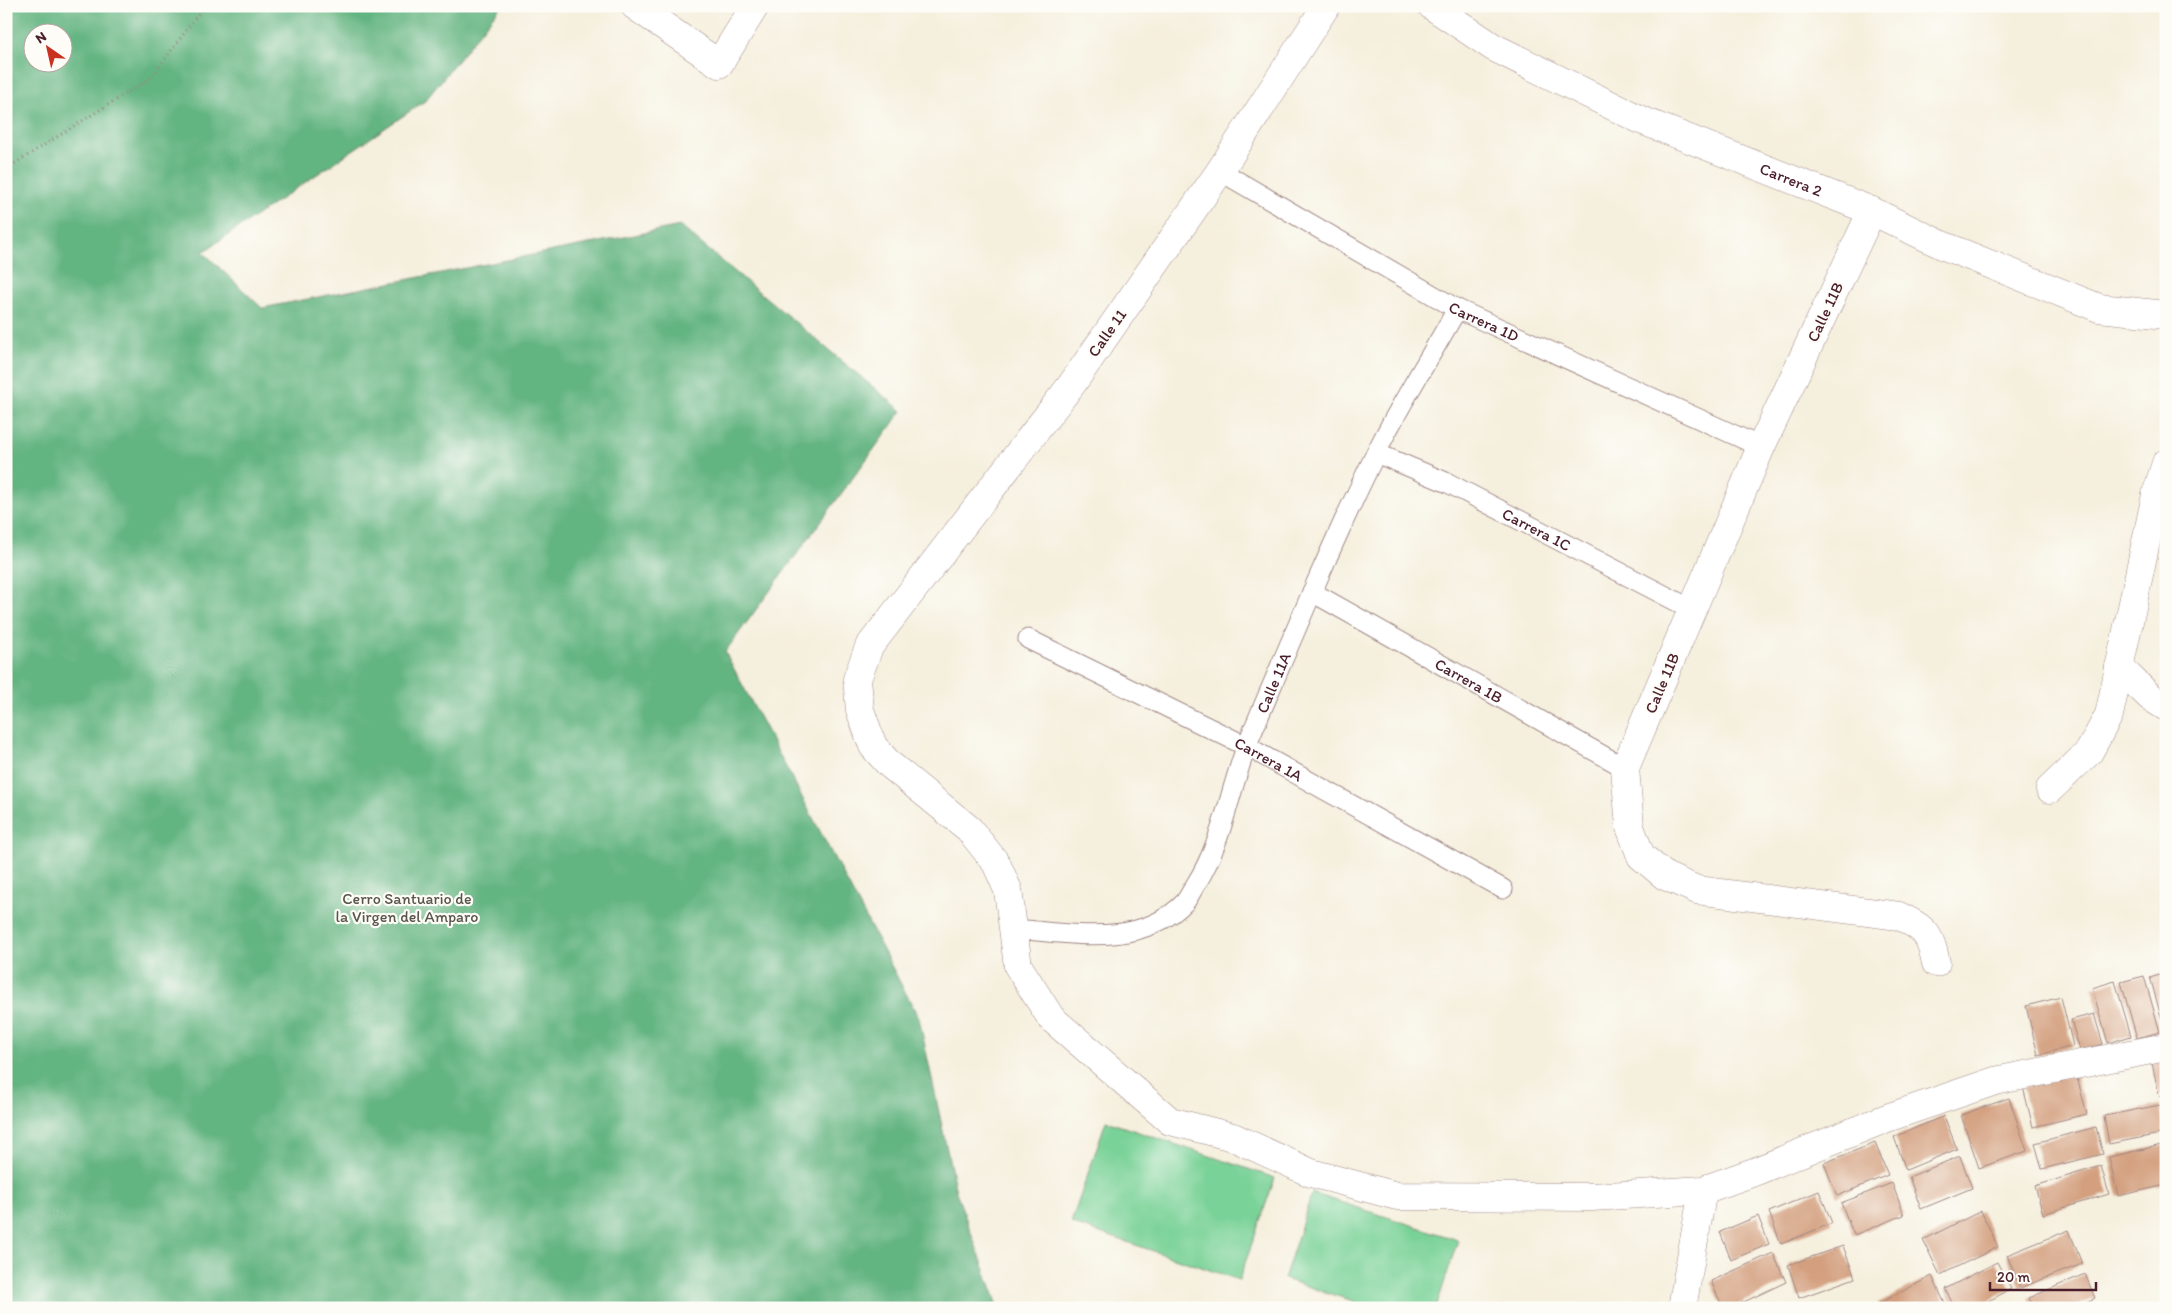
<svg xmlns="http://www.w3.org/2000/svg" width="2172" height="1314" viewBox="0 0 2172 1314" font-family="Itim,sans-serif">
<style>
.green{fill:#79d297;stroke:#627861}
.forest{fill:#62b480;stroke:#566a56;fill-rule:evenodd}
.building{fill:#d39f7e}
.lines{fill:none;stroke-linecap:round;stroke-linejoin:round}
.lane-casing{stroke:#a08784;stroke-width:21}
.street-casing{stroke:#a08784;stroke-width:29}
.path{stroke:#a08784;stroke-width:3;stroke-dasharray:1 4;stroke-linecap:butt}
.lane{stroke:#fff;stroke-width:19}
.street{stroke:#fff;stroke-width:28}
.labels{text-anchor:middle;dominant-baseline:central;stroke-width:4.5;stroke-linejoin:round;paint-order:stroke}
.street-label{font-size:16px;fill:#4a1f2b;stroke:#fdfcf7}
.park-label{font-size:16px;fill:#58554b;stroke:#fdfcf7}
</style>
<rect width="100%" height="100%" fill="#fdfcf7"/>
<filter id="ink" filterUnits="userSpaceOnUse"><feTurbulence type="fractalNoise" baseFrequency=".02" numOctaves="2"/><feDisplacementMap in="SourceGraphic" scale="10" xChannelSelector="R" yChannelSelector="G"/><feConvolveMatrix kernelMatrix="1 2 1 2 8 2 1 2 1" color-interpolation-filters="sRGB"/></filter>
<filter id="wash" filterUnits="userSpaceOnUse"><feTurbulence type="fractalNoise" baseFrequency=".0096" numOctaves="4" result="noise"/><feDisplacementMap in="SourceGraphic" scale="20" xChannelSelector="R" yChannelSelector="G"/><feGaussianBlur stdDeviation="1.12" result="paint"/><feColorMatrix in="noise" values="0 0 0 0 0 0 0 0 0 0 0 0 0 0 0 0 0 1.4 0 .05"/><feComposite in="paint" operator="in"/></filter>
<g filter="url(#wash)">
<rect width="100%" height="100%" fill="#f5efdd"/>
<g class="green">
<path d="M1106,1121L1275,1178L1239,1280L1071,1223Z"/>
<path d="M1312,1193L1458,1240L1436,1308H1375L1284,1279Z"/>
</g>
<path class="forest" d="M6,6H501L425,101L203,252L262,308L680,226L902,411L725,652L919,1018L956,1192L999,1308H6ZM32,32H62V62H32Z"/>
<g id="blocks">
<g class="building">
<path d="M2166,972V1031H2165L2150,977Z"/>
<path d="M2144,976L2160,1032L2137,1038L2121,982Z"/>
<path d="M2115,981L2131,1036L2108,1043L2092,988Z"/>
<path d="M2061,997L2073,1046L2038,1055L2026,1006Z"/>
<path d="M2094,1014L2103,1044L2080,1050L2071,1020Z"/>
<path d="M2166,1059V1094L2159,1096L2152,1063Z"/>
<path d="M2076,1074L2087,1114L2033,1127L2023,1087Z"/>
<path d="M2009,1098L2027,1151L1979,1168L1961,1115Z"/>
<path d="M2160,1105L2165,1133L2109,1144L2104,1116Z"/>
<path d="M1944,1116L1957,1149L1906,1170L1894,1137Z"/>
<path d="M2096,1127L2103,1154L2042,1169L2035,1143Z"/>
<path d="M1875,1143L1888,1175L1837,1196L1824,1163Z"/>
<path d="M2166,1144V1185L2118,1196L2109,1157Z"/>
<path d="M1960,1156L1972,1188L1921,1209L1909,1177Z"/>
<path d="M2101,1166L2109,1194L2043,1214L2035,1186Z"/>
<path d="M1892,1183L1904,1215L1854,1235L1841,1203Z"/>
<path d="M1819,1191L1832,1223L1781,1244L1769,1212Z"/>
<path d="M1981,1211L1998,1247L1940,1275L1923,1240Z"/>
<path d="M1758,1216L1769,1244L1731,1260L1720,1232Z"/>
<path d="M2069,1230L2082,1264L2020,1288L2007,1255Z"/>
<path d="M1843,1246L1855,1278L1799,1298L1788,1265Z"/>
<path d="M1773,1253L1786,1282L1731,1308H1723L1711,1281Z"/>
<path d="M1997,1262L2011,1289L1975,1308H1955L1945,1289Z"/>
<path d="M2085,1274L2095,1298L2073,1308H2034L2029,1298Z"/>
<path d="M1932,1276L1947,1308H1880L1878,1304Z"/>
</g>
</g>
</g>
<g filter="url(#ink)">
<use href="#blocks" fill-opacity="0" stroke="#a08784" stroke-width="1"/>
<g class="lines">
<g class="lane-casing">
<g id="lane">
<path id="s1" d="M1220,171L1457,309L1761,447"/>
<path id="s2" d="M1376,453L1448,483L1693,610"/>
<path id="s3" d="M1312,592L1625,768"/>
<path id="s4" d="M1028,639L1246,746L1503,889"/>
<path id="s5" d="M1013,929C1071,933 1140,949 1185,902C1189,897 1192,890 1196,884C1225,838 1230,784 1251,735C1291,641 1330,547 1375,455C1399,405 1430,358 1457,309"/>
</g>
</g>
<g class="street-casing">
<g id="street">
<path d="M635,6L719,64L755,6"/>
<path d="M1326,6L1220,171L1072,384L869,647L857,679L860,710L873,746L889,764L969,829L996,863L1008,890L1018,966L1051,1018L1170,1121L1233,1137L1311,1173L1397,1196L1592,1197L1703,1190L1754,1172L1887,1118L1995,1081L2166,1047"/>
<path id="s6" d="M1432,6L1493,47L1641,120L1872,211L1942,245L2099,308L2166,315"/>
<path d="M1872,211L1761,447L1625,768L1630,827L1641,856L1665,876L1697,890L1899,916C1926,929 1930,934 1936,963"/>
<path d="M2119,667L2150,697L2166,707"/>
<path d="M2050,789L2089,752L2109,715L2156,495L2166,463"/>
<path d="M1682,1308L1703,1190"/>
</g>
</g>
<path class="path" d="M6,169L152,77L204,6"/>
<use href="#lane" class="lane"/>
<use href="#street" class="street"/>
</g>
</g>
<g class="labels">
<g class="street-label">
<text stroke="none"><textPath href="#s6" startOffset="400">Carrera 2</textPath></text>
<text transform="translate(1825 312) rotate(-65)">Calle 11B</text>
<text stroke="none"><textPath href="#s1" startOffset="304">Carrera 1D</textPath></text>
<text transform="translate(1107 333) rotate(-55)">Calle 11</text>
<text stroke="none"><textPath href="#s2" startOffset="178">Carrera 1C</textPath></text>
<text stroke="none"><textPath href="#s3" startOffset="180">Carrera 1B</textPath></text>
<text stroke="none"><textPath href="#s5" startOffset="418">Calle 11A</textPath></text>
<text transform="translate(1662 683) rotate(-67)">Calle 11B</text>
<text stroke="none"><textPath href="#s4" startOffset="269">Carrera 1A</textPath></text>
</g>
<g class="park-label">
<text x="407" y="898">Cerro Santuario de<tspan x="407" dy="18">la Virgen del Amparo</tspan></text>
</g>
</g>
<rect width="2172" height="1314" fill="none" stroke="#fdfcf7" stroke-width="25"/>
<g transform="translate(48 48) rotate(326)"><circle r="24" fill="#fdfcf7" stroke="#b5a4a5"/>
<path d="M0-4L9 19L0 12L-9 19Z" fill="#c8321e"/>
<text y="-8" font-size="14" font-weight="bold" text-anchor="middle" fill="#4a1f2b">N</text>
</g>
<path d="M1990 1282v8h106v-8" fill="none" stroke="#4a1f2b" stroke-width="2.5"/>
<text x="1997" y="1282" font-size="15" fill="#4a1f2b" stroke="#fdfcf7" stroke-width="4" paint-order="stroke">20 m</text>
</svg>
